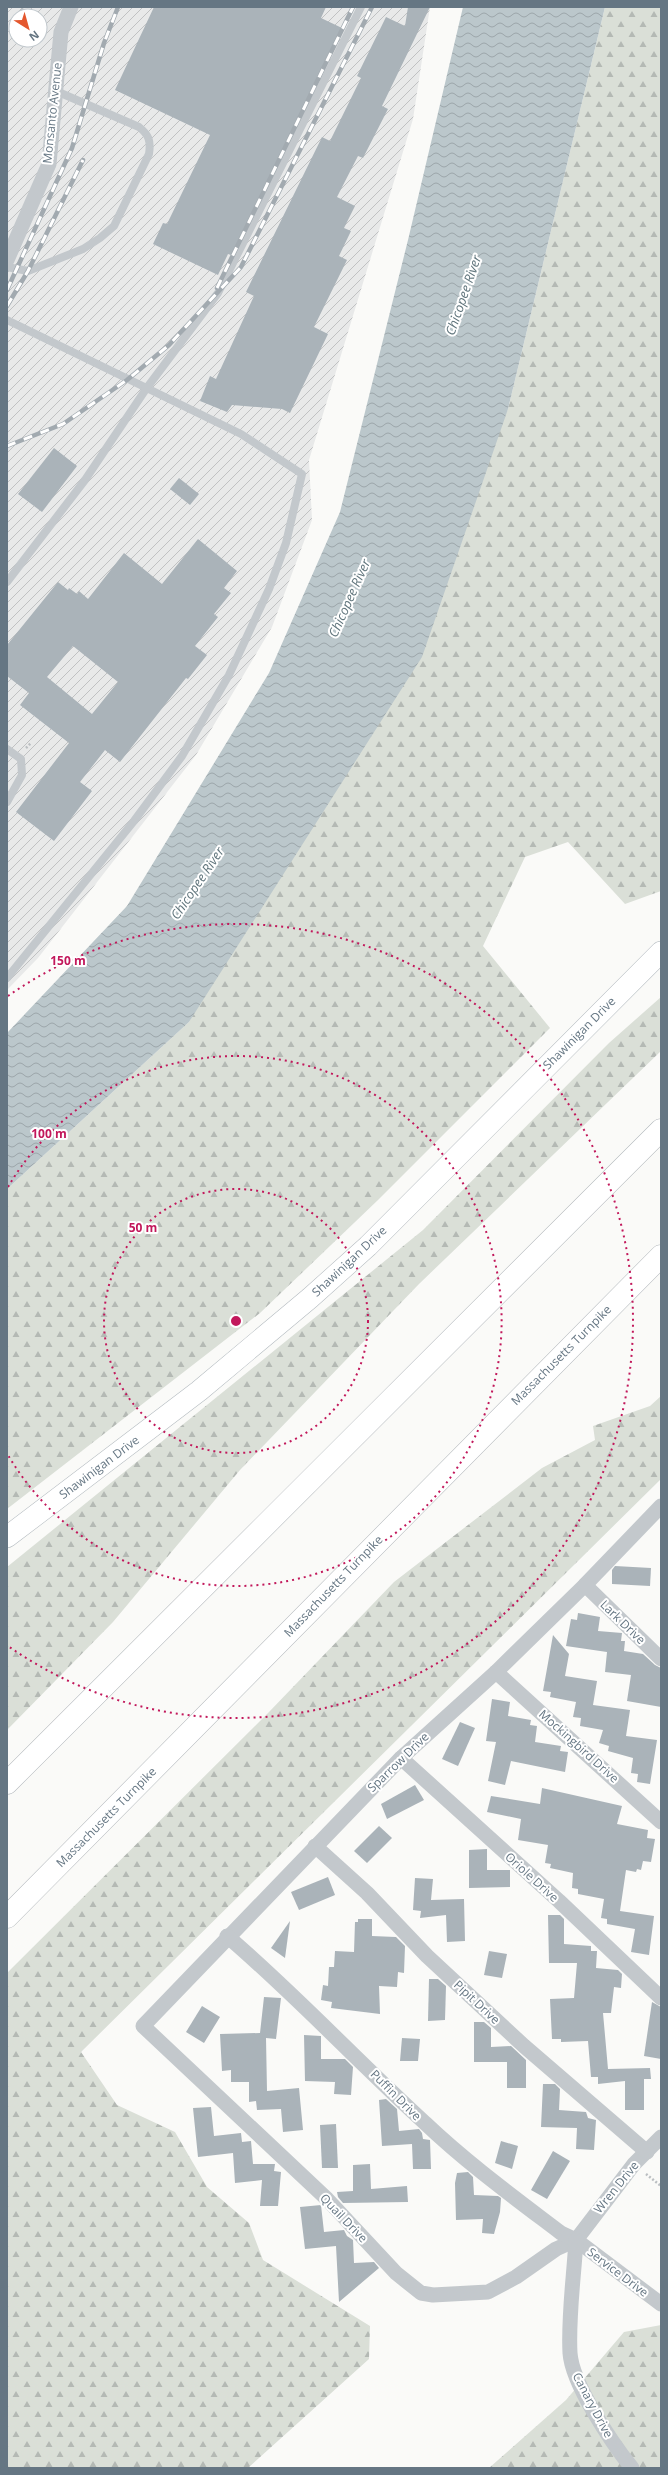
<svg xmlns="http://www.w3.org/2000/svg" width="668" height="2475" viewBox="0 0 668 2475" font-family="'Open Sans',sans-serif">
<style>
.industrial{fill:url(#industrial-furrows);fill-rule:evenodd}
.forest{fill:url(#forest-firs)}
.water{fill:url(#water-waves)}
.building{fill:#aab3b9;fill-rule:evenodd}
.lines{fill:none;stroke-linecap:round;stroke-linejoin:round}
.secondary-casing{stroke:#b3babf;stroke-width:22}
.motorway-casing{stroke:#b4b9bd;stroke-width:23}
.path{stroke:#bbbfc2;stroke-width:2.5;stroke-dasharray:2 2;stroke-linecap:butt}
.service{stroke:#c3c8cc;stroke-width:8}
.minor{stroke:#c3c8cc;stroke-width:15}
.secondary{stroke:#fff;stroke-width:21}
.motorway{stroke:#fff;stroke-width:22}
.rail-casing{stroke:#a2aab0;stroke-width:4.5}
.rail{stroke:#fff;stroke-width:3;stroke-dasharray:9;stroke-linecap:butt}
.ring{fill:none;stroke:#c2185b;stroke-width:2;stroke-dasharray:2 4}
.labels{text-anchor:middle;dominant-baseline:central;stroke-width:4;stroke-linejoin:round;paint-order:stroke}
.street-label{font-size:12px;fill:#657683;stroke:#fff}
.water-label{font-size:13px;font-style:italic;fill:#60757c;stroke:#fff}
.centre{fill:#c2185b;stroke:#fff;stroke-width:2}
.ring-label{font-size:12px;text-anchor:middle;font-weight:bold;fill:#c2185b;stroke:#fff;stroke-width:4;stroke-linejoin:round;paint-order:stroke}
</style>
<defs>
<pattern id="industrial-furrows" width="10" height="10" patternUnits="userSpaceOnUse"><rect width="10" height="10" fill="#e8e9e9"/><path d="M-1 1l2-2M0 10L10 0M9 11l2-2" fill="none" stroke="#c0c1c2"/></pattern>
<pattern id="forest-firs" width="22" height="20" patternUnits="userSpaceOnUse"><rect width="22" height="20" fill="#dadfd7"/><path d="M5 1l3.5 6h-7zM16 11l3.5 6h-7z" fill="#b4b9b4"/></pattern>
<pattern id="water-waves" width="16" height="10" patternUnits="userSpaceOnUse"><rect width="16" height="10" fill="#bbc7cb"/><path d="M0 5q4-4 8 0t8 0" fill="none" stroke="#9ca6aa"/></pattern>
</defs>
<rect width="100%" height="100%" fill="#fafaf8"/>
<path class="industrial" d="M7,7H430L413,119L309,460L312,520L272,627L196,755L38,958L7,990ZM16,16H40V40H16Z"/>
<g class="forest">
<path d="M605,7H661V891L625,904L568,842L525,857L483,946L550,1028L378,1200L260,1313L7,1509V1189L189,1022L508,409Z"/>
<path d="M661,997V1051L419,1284L240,1470L113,1622L7,1730V1567L423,1230L609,1043Z"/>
<path d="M661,1396V1479L81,2052L117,2105L175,2132L207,2187L249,2223L263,2260L370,2326L369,2359L248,2468H7V1973L269,1712L394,1582L542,1468L595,1440L593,1426L650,1406Z"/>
<path d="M661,2325V2468H489L566,2400L624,2332Z"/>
</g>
<path class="water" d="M463,7H605L508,409L422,657L189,1022L7,1189V1033L127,906L269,673L340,512L408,240Z"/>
<g class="building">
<path d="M154,7H326L321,18L342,28L274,168L231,255L228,254L218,275L153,244L163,223L167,224L210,135L115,90Z"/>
<path d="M408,7H430L382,106L388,109L363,158L358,156L337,197L355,206L344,228L351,231L339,256L347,260L314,327L328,334L290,413L282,409L232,405L227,412L200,401L210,376L216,379L254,296L246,292L322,137L330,141L361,78L357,76L386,17L405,26Z"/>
<path d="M22,8L39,16H18Z"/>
<path d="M54,448L77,466L42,512L18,494Z"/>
<path d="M179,478L199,494L190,505L170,489Z"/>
<path d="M198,539L237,571L224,588L231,593L214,614L218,617L195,646L207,655L188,679L186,678L120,762L105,750L80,782L92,791L54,841L16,812L69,743L20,705L29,693L7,676V645L58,582L68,590L69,588L77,594L79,591L88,599L124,553L162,584ZM73,646L118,682L92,714L47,677Z"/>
<path d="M615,1566L651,1568L650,1586L612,1584V1570Z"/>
<path d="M578,1613L600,1617L598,1631L622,1633L621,1641H625L624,1651L643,1654L655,1665L661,1668V1707L627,1701L631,1675L605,1672L607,1652L566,1646L571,1619L577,1620Z"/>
<path d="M553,1635L569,1654L565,1676L597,1681L593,1705L630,1710L626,1736L657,1740L650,1784L637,1782L638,1774L631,1773L633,1758L608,1751L609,1746L599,1743L603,1730L580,1726L581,1718L573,1717L576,1702L550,1697L551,1692L543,1691Z"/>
<path d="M492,1699L510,1702L508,1716L531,1720L530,1725L537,1726L535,1742L561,1746L560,1751L568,1752L565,1772L511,1761L505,1785L488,1781L496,1742L486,1741Z"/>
<path d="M460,1722L475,1728L458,1766L442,1759Z"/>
<path d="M415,1785L424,1800L387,1819L381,1804Z"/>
<path d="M542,1788L622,1806L617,1824L648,1830L647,1838L655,1839L651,1862L643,1861L641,1870L637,1869L636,1872L626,1870L620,1911L654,1916L649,1955L631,1952L635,1929L607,1924V1919L601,1918L604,1899L578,1894V1889L572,1888L573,1873L550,1868L551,1864L545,1863L548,1845L518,1840L521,1819L487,1812L491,1796L540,1804Z"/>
<path d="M379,1826L392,1838L367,1863L354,1851Z"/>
<path d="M487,1849V1870H510V1887L469,1888V1850Z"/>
<path d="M328,1877L335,1895L299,1910L291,1892Z"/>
<path d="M415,1878L433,1879L431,1900L464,1899L465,1941L447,1942L446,1915L420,1918L421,1911L413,1910Z"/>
<path d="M548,1915H560L564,1919V1944L591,1946V1951H597L596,1968L618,1970L622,1974L621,1988L614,1987L611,2013H603L608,2069L650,2068L651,2079H644V2110H625V2081L598,2084V2077H591L588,2041L561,2042V2039H552L550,1999L574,1998L577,1963H549Z"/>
<path d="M358,1919H372V1936L396,1937L405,1946L404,1973L398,1972L397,1987L379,1986L380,2014L331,2008L332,2002L321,2000L323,1985L328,1986L329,1967H334L335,1951L354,1952L355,1922H358Z"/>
<path d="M290,1921L285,1958L271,1948Z"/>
<path d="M489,1951L507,1954L502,1978L484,1975Z"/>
<path d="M429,1979H438L446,1986L445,2020L428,2021Z"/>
<path d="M264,1997L281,1998L276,2039L266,2038L267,2091L299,2088L303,2130L283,2132L281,2109L257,2110L256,2101L249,2102V2082H231V2070L222,2071L220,2034L260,2033Z"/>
<path d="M652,2002L661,2007V2059L644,2056Z"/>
<path d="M202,2006L220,2017L204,2043L186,2032Z"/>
<path d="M474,2022H484L491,2028V2047L511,2046L526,2060V2088H507V2062H474Z"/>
<path d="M304,2035L321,2036V2059H345L353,2067L351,2095L334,2094L335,2082L305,2081Z"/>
<path d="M402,2038L420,2039L418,2061H400Z"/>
<path d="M543,2084H555L560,2089L559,2110L586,2112L588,2118L596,2120L594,2150L576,2149L577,2128L541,2127Z"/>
<path d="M386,2099L397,2109L399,2131L419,2129L422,2133L423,2139L430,2140L431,2169H413L412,2144L382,2146L379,2100Z"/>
<path d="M211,2107L214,2136L241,2133L242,2142L251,2141L253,2164H275L274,2171L281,2172L278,2206H260L262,2180L235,2183L233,2153L198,2157L193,2108Z"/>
<path d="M336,2124L338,2168H322L320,2125Z"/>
<path d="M501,2141L518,2146L512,2169L495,2163Z"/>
<path d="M553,2151L570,2161L547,2199L531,2190Z"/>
<path d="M370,2164L371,2189L407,2186L408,2202L343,2203L338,2197L337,2192L353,2191V2165Z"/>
<path d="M468,2172L473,2177L474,2195L498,2196L501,2198L500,2212L494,2234L482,2233L483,2219L456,2220L455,2183L457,2173Z"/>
<path d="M321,2205L324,2232L344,2230L347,2236L353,2240L354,2263L374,2262L379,2268L339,2302L336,2246L305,2249L300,2207Z"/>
</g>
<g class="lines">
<g class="secondary-casing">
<path id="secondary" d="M7,1537L199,1391L310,1298L368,1246L661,952"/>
</g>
<g class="motorway-casing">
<g id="motorway">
<path d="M7,1783L661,1130"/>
<path d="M7,1917L661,1256"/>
</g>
</g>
<g class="path">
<path d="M26,748L31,743"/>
<path d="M646,2174L661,2186"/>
</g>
<g class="service">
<path d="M7,267L28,271L83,249L100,238L114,226L149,154C151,141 149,135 139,127L56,91"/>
<path d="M7,320L241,434L302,474L286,543L269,589L229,675L182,756L134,821L7,978"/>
<path d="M7,582L85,480L146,389L218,293L361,7"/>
<path d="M7,749L21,759L22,775L7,802"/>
</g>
<g class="minor">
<path d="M7,260L49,164L61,32L71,7"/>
<path d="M661,1506L585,1585L496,1672L401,1758L143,2026L327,2199L396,2273L421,2293L433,2295L488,2292L516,2277L556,2249L576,2240L634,2164L661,2137"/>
<path d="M585,1585L661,1659"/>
<path d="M496,1672L661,1822"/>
<path d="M401,1758L559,1901L661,1998"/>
<path d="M315,1846L367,1893L427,1956L524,2046L647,2152"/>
<path d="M227,1936C296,1995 358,2062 425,2123C467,2163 515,2198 561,2233L576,2240L661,2304"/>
<path d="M576,2240C574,2276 568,2317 570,2353C572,2384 612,2443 632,2468"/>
</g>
<use href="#secondary" class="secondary"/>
<use href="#motorway" class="motorway"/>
<g class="rail-casing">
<g id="rail">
<path d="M217,288L353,7"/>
<path d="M7,290L72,148L104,43L118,7"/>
<path d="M7,306L28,271L83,160"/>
<path d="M7,446L63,424L127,380L169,345L241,267L372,7"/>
</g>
</g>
<use href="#rail" class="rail"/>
</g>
<g class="ring">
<circle cx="236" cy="1321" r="132"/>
<path d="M8 1187A265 265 0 1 1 8 1455"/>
<path d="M8 996A397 397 0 1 1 8 1646"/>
</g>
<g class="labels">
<g class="street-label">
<text transform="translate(52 113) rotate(-84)">Monsanto Avenue</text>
<text transform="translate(579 1033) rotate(-45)">Shawinigan Drive</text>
<text transform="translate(349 1261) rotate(-43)">Shawinigan Drive</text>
<text transform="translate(561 1355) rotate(-45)">Massachusetts Turnpike</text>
<text transform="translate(99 1467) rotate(-37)">Shawinigan Drive</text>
<text transform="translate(333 1586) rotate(-46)">Massachusetts Turnpike</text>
<text transform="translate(623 1622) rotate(44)">Lark Drive</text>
<text transform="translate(579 1746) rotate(42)">Mockingbird Drive</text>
<text transform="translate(398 1762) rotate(-44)">Sparrow Drive</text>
<text transform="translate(106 1817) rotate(-45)">Massachusetts Turnpike</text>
<text transform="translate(532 1877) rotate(42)">Oriole Drive</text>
<text transform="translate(477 2002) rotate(43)">Pipit Drive</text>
<text transform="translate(396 2095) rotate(45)">Puffin Drive</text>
<text transform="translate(616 2187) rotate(-51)">Wren Drive</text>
<text transform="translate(344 2218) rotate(46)">Quail Drive</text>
<text transform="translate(618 2272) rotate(37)">Service Drive</text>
<text transform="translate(593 2405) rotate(62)">Canary Drive</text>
</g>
<g class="water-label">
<text transform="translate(463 295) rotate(-71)">Chicopee River</text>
<text transform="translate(349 598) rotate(-66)">Chicopee River</text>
<text transform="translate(197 883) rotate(-56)">Chicopee River</text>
</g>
</g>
<circle cx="236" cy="1321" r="6" class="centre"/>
<g class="ring-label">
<text x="68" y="965">150 m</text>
<text x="49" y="1138">100 m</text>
<text x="143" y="1232">50 m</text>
</g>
<rect width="668" height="2475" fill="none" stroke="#657683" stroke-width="16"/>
<g transform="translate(28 28) rotate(143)"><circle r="19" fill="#ffffff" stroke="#c1c8cd"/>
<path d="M0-3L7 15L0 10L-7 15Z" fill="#e4572e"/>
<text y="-6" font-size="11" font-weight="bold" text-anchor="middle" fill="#657683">N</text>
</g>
</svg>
